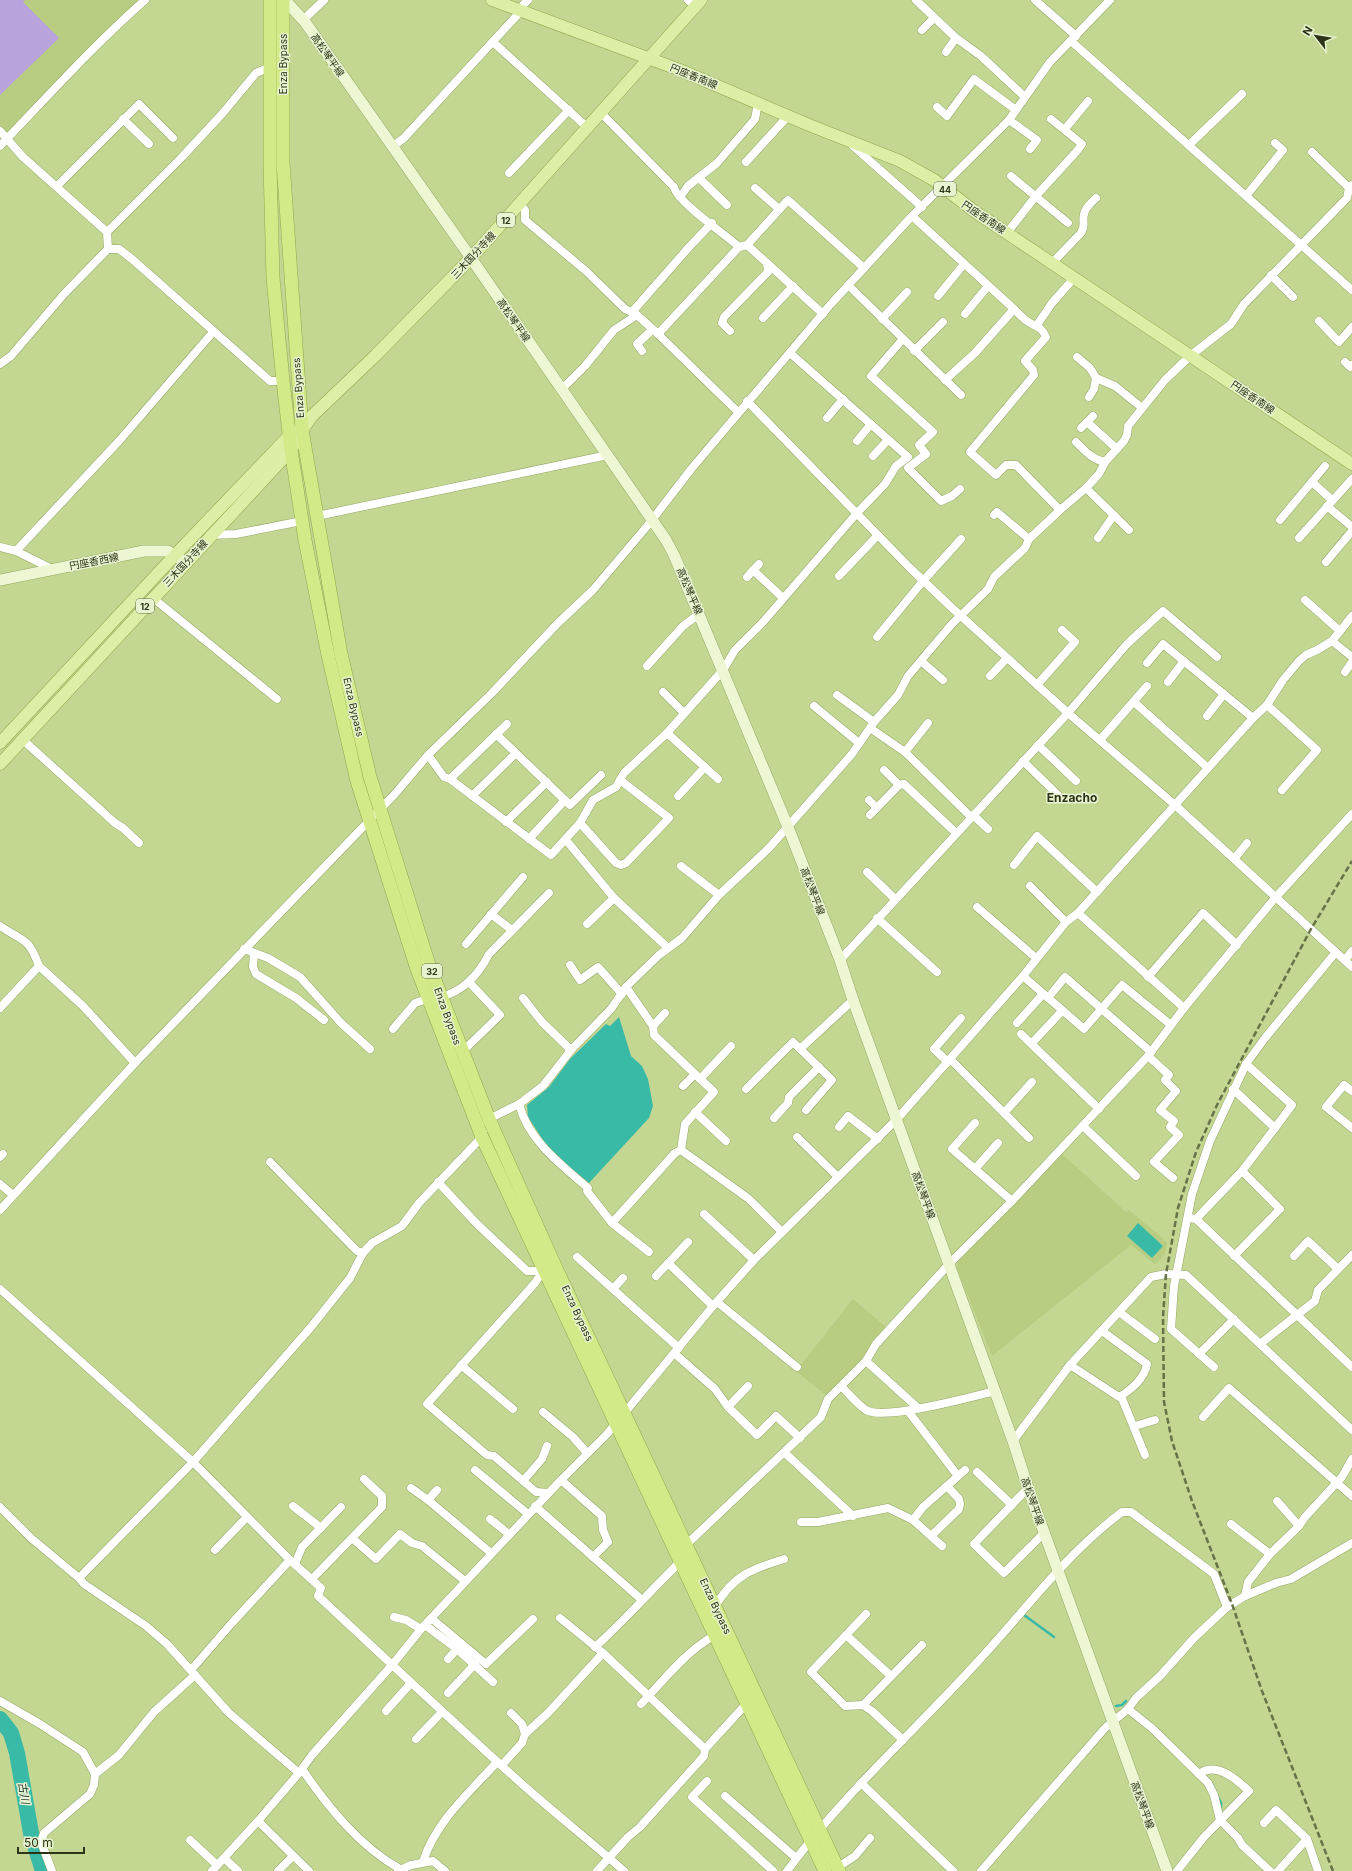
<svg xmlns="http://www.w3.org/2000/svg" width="1352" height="1871" viewBox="0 0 1352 1871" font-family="Inter,'Noto Sans JP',sans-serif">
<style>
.built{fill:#b8cd81}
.green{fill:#b8a3dd}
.water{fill:#39baa7}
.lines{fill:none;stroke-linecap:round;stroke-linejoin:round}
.stream{stroke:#39baa7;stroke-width:2.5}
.river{stroke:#39baa7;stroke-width:16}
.minor-casing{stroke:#96a865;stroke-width:9}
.secondary-casing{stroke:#96a865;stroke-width:12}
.primary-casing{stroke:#91a74e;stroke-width:13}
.trunk-casing{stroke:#91a74e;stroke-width:14}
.minor{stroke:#fff;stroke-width:8}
.secondary{stroke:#eef7d3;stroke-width:11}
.primary{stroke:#ddefa6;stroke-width:12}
.trunk{stroke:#d2ea88;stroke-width:13}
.rail{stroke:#677347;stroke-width:2.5;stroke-dasharray:6 3;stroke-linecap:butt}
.labels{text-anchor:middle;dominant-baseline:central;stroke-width:3;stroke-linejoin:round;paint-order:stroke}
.shield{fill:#e8f3d1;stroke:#646d4f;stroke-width:1}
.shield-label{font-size:9px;font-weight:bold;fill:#2c3317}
.street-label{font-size:10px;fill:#2c3317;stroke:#e8f3d1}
.water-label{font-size:11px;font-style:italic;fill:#1c322e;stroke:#e8f3d1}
.quarter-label{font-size:12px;font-weight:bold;fill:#2c3317;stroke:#e8f3d1}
</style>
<rect width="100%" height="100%" fill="#c3d692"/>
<g class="built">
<path d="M0,0H142L87,48L8,135L0,128Z"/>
<path d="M1062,1154L1126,1212L1129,1210L1167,1242L1165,1254L1155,1264L1131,1245L992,1356L957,1268L958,1262Z"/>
<path d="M853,1299L887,1328L870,1346L865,1360L827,1396L796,1371Z"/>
</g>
<path class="green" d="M0,0H25L23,2L59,38L0,95Z"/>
<g class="water">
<path d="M619,1017L631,1056L642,1066L648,1079L653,1106L649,1118L588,1184L563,1163L547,1146L528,1117L527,1105L549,1087L570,1059L606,1024L610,1026Z"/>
<path d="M1138,1223L1163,1246L1152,1258L1127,1236Z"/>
</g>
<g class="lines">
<g class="stream">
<path d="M1024,1615L1054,1637"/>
<path d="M1116,1706L1122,1705L1126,1701"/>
<path d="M1211,1782L1221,1803V1809"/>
</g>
<path class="river" d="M0,1719L11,1733L17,1753L31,1833L43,1871"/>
<g class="minor-casing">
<g id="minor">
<path d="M688,0L695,6"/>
<path d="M916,0L956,38L981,56L1025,97"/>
<path d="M1035,0L1076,36"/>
<path d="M303,20L324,0"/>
<path d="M922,30L934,18"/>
<path d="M1071,41L1352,290"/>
<path d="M493,42L588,128"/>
<path d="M946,52L956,38"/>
<path d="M937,107L947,116L974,79L1016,110"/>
<path d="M601,113L674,187C677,202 725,234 739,247"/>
<path d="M123,119L149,144"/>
<path d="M1009,120L1037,140L1030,149"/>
<path d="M1065,129L1088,101"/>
<path d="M0,131L23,157L107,232L108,249"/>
<path d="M852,145L922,207"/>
<path d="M1189,145L1242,94"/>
<path d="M0,146C48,96 94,45 145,0"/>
<path d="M392,147L404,138L521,11L523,5L528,0"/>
<path d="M1312,152L1349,188"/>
<path d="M746,162L788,116"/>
<path d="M509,173L569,110"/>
<path d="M1011,176L1068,223"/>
<path d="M699,178L727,205"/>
<path d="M57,186L139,104L173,138"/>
<path d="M755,188L779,209"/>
<path d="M1246,196L1283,150L1275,143"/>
<path d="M680,197L688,186L717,163L755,119L758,103"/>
<path d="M520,204L525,210V220L586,271L625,309L637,315L658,334L738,412"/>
<path d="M912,216L1014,309C1019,314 1024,320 1030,323C1038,327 1042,328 1046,337L1025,361L1033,370L1034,375L970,452L996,475L1006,465H1016L1060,510"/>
<path d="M107,232L182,157L222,114L256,73L270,67"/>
<path d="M1007,233L1035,197L1077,151L1082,144L1051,119"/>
<path d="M767,263L823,314"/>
<path d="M1052,263L1081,233C1086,225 1082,221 1084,214C1085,208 1092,202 1096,198"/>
<path d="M1271,275L1293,297"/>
<path d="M848,285L961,395"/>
<path d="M938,296L964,264"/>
<path d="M632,312L690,246L712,223"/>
<path d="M965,314L988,286"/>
<path d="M763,318L793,286"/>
<path d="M882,319L907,292"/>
<path d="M1319,321L1339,342L1352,327"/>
<path d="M1037,325L1052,303L1074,278"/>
<path d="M730,331L722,323L724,317L768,272L767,263L747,245"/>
<path d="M658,334L739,247L747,245L788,200L864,268"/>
<path d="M902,340L871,376L933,432L919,445L926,454L908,468L941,501L952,496L960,489"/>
<path d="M642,351L637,344L652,330"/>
<path d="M914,351L943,322"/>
<path d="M1077,357L1090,368L1096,378L1094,389L1089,397"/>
<path d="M1345,362L1350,367L1352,365"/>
<path d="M0,364L11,356L64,294L108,249H119L132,259L270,381H283"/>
<path d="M1096,378L1115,386L1141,407"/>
<path d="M945,380L975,353L1014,309"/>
<path d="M562,389L585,366L614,330L637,315"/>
<path d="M747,401L910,568L951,607L1068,713L1175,805L1352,967"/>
<path d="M827,418L843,399"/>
<path d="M1087,422L1117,449"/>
<path d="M1081,428L1093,416"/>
<path d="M857,441L871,424"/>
<path d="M1076,442C1085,451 1093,460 1105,462"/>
<path d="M873,456L888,440"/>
<path d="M1312,482L1332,500"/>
<path d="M1086,488L1129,530"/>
<path d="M1327,506L1352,527"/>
<path d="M994,515L997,512L1029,539"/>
<path d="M317,516L608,455"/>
<path d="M1280,520L1325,466"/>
<path d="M210,535L236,534L302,521"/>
<path d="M1098,538L1114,515"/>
<path d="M1299,538L1352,479"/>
<path d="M0,547L16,551L52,569"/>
<path d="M16,551L119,441L213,332"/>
<path d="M1326,562L1352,531"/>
<path d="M753,570L783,598"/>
<path d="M839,576L878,535"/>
<path d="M747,577L759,564"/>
<path d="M153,598L277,699"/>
<path d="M1305,600L1340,631"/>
<path d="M877,637L923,581L961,539"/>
<path d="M1332,641L1352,657"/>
<path d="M921,661L943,680"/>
<path d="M1147,663L1163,644L1253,718"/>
<path d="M647,666L683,626L699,614"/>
<path d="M1345,672L1352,662"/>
<path d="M990,676L1007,658"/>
<path d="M1168,682L1184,661"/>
<path d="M1037,685L1075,642L1062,630"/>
<path d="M663,692L684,713"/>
<path d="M837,695L874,722"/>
<path d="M1134,702L1208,768"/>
<path d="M1267,705L1317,750L1282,790"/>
<path d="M814,706L859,743"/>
<path d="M1207,716L1224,694"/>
<path d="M870,728L905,752L971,817"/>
<path d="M667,733L718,779"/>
<path d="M496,734L570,805L601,775"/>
<path d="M23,740L115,823L123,828L139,843"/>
<path d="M1100,740L1147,686"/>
<path d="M1038,745L1076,781"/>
<path d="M905,752L928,723"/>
<path d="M428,755L444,777L450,779L551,855L580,823L593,800L616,787L624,773L667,733L723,670L735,650L764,621L857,513L885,484L896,466L908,457L790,353"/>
<path d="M1023,761L1058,795"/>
<path d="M884,770L899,785"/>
<path d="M450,779L507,724"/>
<path d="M472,796L516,753"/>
<path d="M678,796L705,767"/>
<path d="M869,800L877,808"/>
<path d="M870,815L899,785L904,784L956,833"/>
<path d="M973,815L988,829"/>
<path d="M506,822L547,782"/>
<path d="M580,823L616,863L621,865L626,863L669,818L620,780"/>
<path d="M529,839L565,800"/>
<path d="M566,840L614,898L667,947"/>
<path d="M1234,859L1247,843"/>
<path d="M1014,865L1037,836L1097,892"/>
<path d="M681,866L719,895"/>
<path d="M867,872L895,899"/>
<path d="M1030,886L1066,922"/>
<path d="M977,907L1036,958"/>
<path d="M1078,913L1184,1008"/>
<path d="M491,914L512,930"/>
<path d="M877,918L937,972"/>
<path d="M587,924L614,898"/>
<path d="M0,926C23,942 28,936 39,966L0,1008"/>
<path d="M466,944L523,877"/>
<path d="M244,949L268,958L300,977L341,1023L370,1049"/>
<path d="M254,953L253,967L256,974L296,998L324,1020"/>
<path d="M840,960L1068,713L1127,644L1163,611L1217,657"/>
<path d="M1345,960L1352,951"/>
<path d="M570,965L580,980L598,967L622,994"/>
<path d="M39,966L83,1006L135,1063"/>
<path d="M1023,976L1084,1029L1122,985L1171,1025"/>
<path d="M1148,977L1203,913L1237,945"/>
<path d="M441,997C463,991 479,974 489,954L549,893"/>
<path d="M523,998L542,1022L571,1050"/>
<path d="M1048,998L1065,977L1151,1052"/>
<path d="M1017,1023L1043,994"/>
<path d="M653,1026L665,1013"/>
<path d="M393,1029L415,1003L427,999"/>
<path d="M1021,1034L1099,1109"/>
<path d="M1032,1043L1062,1011"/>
<path d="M800,1049L853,1000"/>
<path d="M462,1052L500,1015L469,982"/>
<path d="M1148,1056L1169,1075L1165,1080L1176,1091L1160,1110L1174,1121L1170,1127L1179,1135L1154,1162L1173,1178"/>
<path d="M951,1060L1029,1138"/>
<path d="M948,1062L934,1049L961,1018"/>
<path d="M1246,1064L1292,1105L1275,1128"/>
<path d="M700,1079L731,1046"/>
<path d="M683,1086L695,1074"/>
<path d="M746,1089L793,1042L832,1080L806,1110"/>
<path d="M1352,1091L1344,1085L1326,1107L1352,1128"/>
<path d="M519,1104C528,1140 561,1165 588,1188L587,1191L612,1223L649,1252"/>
<path d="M695,1112L726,1141"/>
<path d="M1004,1113L1032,1082"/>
<path d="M774,1118L788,1103L789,1097L819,1067"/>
<path d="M488,1122L489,1119L519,1104L543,1086L571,1050L611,1009L626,987L659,955L682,938L719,895L769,848L852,754L874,722L898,695L908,676L951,625L988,589L994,577L1025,548L1029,539L1060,510L1086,488L1099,474L1105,462L1124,441L1127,435L1128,426L1165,380L1190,356L1231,324L1244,304L1347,198L1349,188L1352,185"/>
<path d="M975,1123L952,1149L1012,1201"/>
<path d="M1083,1126L1136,1176"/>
<path d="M839,1127L848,1116L878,1139"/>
<path d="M797,1137L838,1177"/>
<path d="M681,1150L749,1199L782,1232"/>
<path d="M0,1157L3,1154"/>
<path d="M270,1162L357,1251L363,1253"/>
<path d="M975,1169L998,1143"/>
<path d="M438,1182L476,1223L527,1271H543"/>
<path d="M0,1184L12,1194"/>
<path d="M0,1210L135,1063L394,795L428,755L492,693L557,624L593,590L648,525L692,468L830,305L912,216L1009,120L1050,62L1110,0"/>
<path d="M704,1214L754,1260"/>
<path d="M1190,1218L1196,1219L1242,1171L1275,1128L1233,1089"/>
<path d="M1196,1219L1352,1367"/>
<path d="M612,1223L675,1153L681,1150L685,1124L714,1092L654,1035L653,1026L626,987"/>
<path d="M1234,1256L1280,1209L1242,1171"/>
<path d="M1294,1256L1308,1241L1338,1269"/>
<path d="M577,1257L679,1348"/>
<path d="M668,1263L713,1306"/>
<path d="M547,1269L543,1271L535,1283L427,1404L487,1455L494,1456L536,1492L548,1493"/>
<path d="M656,1276L688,1242"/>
<path d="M0,1289L193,1462L290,1560L321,1588L318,1596C386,1659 454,1723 523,1785C556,1814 591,1842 624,1871"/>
<path d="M613,1289L623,1278"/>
<path d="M717,1302L797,1367"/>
<path d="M1119,1312L1155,1339"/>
<path d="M1260,1344L1315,1301L1318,1290L1352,1255"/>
<path d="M674,1353L715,1389L728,1407L757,1435L776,1416L800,1438"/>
<path d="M1199,1354L1234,1319"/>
<path d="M866,1361L918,1408"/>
<path d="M461,1365L513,1409"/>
<path d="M1070,1365L1119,1397C1131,1390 1145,1378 1147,1364L1102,1331"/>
<path d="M1214,1367L1171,1329L1174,1286L1192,1194L1210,1141L1246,1064L1265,1038L1336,952"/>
<path d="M842,1387C849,1394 857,1404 866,1410C884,1421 971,1397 995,1391"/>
<path d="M1121,1396L1145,1455"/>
<path d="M728,1407L748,1386"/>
<path d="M908,1411L958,1476"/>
<path d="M543,1412L573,1437L587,1453"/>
<path d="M1203,1417L1229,1388L1352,1496"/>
<path d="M1135,1426L1155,1420"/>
<path d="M1013,1441L1070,1365L1151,1277L1166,1274L1186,1275L1352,1430"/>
<path d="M785,1453L853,1516"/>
<path d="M475,1470L528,1514"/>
<path d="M977,1472L1012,1505"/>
<path d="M561,1480L602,1516L603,1530L608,1542L593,1557"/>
<path d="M523,1481L542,1459L547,1446"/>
<path d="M411,1488L428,1500L491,1553"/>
<path d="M1028,1488L974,1544L1004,1573L1044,1533"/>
<path d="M428,1500L437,1490"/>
<path d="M1277,1501L1299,1526"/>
<path d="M293,1506L321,1528"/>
<path d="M535,1506L642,1600"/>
<path d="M0,1507L31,1538L79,1578L193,1462L311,1327L350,1278L363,1253L372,1243L402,1226L419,1203L482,1137L483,1133"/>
<path d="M490,1519L509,1534"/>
<path d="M913,1520L923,1507L965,1470"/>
<path d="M801,1522H818L888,1508L913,1520L942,1546"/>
<path d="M1231,1524L1270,1554"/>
<path d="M931,1536L959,1509L960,1504L959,1499L947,1486"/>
<path d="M352,1538L376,1559L400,1534L412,1543L422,1546L465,1581"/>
<path d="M687,1544L821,1417L828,1399L866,1361L876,1344L949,1264L1012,1201L1148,1056L1184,1008L1275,898L1352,814"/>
<path d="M215,1550L247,1517"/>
<path d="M295,1564L302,1547L341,1507"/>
<path d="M79,1578L84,1584L146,1626L167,1644L229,1713L299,1773"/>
<path d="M312,1579L382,1507V1496L364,1479"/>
<path d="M1245,1596L1248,1582L1270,1554L1299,1526L1305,1517L1342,1477L1352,1459"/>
<path d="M716,1605C734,1575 752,1569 784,1559"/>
<path d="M866,1614L811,1672L845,1706L863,1705L872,1711L903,1740"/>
<path d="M394,1617L406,1620L421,1629"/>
<path d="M431,1618L486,1664L533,1619"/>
<path d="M560,1618L603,1653L705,1749"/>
<path d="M425,1625L457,1649L493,1682"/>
<path d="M846,1635L891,1676"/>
<path d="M595,1647C625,1620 651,1590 680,1562"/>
<path d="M448,1659L457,1649"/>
<path d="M191,1670L231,1624L290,1560"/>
<path d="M448,1693L475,1664"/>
<path d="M0,1701L40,1724L83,1752L95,1774L94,1785L90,1794L44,1833L41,1842L52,1871"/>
<path d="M641,1704C664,1680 685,1652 715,1635"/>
<path d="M863,1705L922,1645"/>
<path d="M1128,1709L1153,1729L1208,1783L1214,1795L1220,1820L1238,1838L1242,1845L1270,1871"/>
<path d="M386,1711L411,1683"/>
<path d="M511,1713L522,1724L525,1734"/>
<path d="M416,1739L442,1712"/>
<path d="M502,1765L522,1743L525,1734L548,1713L603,1653"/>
<path d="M302,1769C328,1807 359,1846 400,1869"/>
<path d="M95,1774L119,1755L154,1712L195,1675"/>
<path d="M707,1781L692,1797L773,1871"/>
<path d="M861,1783L953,1871"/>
<path d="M725,1796L796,1858"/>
<path d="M258,1821L309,1871"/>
<path d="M1264,1823L1276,1810L1307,1839L1318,1871"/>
<path d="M190,1840L217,1865"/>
<path d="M224,1858L238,1871"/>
<path d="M423,1862C435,1822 470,1792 497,1762"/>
<path d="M838,1867L855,1856L870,1838"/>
<path d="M212,1871L258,1821L299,1773L312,1755L393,1664L421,1629L561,1480L607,1434L713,1306L754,1260L897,1119L1023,976L1066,922L1078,913L1253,718L1267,705L1283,680L1299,661L1306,655L1317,650L1332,641L1352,616"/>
<path d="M278,1871L293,1856"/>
<path d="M398,1871L411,1865L433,1861L445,1871"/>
<path d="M597,1871L628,1837L640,1827L704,1756L705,1749L747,1703"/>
<path d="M787,1871C844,1793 917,1729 981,1658C1027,1608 1067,1553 1122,1512H1131L1214,1574L1227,1607"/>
<path d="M981,1871L1105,1728L1128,1709L1136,1698L1161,1675L1194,1638L1227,1607L1245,1596L1276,1583L1291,1579L1352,1543"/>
<path d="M1177,1871L1204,1837L1249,1791C1236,1779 1216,1761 1199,1774"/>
<path d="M1278,1871L1307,1839"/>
</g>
</g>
<g class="secondary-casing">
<g id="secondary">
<path d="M285,0L305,22L471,258L666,540L674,555L788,827L840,960L853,1000L1013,1441L1028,1488L1167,1871"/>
<path d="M0,580L144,551H168L185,562"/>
</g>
</g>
<g class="primary-casing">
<g id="primary">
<path d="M492,0L680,70L809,125L900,161L934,180L974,211L1352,464"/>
<path d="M0,743L175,555L290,435L297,432"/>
<path d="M0,764L291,450L302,430L312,416L376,355L471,258L701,0"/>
</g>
</g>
<g class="trunk-casing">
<g id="trunk">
<path d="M270,0V164L273,278L283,381L291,450L305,540L328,655L357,781L417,969L482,1137L825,1871"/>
<path d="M283,0V163L302,430L341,654L370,777L429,965L489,1119L555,1266L839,1871"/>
</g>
</g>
<use href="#minor" class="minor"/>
<use href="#secondary" class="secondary"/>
<use href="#primary" class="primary"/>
<use href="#trunk" class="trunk"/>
<path class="rail" d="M1333,1871L1262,1691L1232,1604L1192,1501L1172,1441L1164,1402L1163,1317L1166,1274L1178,1208L1196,1152L1217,1105L1311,929L1352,861"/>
</g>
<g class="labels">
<g class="shield">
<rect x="934" y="182" width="22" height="14" rx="3"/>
<rect x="497" y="213" width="18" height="14" rx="3"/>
<rect x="136" y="599" width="18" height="14" rx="3"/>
<rect x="422" y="964" width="20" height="14" rx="3"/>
</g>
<g class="shield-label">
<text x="945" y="189">44</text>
<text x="506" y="220">12</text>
<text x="145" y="606">12</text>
<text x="432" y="971">32</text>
</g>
<g class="street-label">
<text transform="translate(328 55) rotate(55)">高松琴平線</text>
<text transform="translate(283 64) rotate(-90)">Enza Bypass</text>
<text transform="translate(694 76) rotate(22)">円座香南線</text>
<text transform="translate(984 217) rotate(34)">円座香南線</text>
<text transform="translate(473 255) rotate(-47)">三木国分寺線</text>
<text transform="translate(514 320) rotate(55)">高松琴平線</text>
<text transform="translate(298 388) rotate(-94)">Enza Bypass</text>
<text transform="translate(1253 397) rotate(34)">円座香南線</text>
<text transform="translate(94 561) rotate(-11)">円座香西線</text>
<text transform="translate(185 563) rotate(-47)">三木国分寺線</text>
<text transform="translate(690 591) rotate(67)">高松琴平線</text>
<text transform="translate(354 707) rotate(77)">Enza Bypass</text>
<text transform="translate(813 891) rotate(69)">高松琴平線</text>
<text transform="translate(448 1016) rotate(70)">Enza Bypass</text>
<text transform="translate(924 1195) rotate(70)">高松琴平線</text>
<text transform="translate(578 1313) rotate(65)">Enza Bypass</text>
<text transform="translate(1033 1501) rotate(71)">高松琴平線</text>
<text transform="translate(716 1606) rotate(65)">Enza Bypass</text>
<text transform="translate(1143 1805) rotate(70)">高松琴平線</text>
</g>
<g class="water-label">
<text transform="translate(24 1793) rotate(80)">古川</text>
</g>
<g class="quarter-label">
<text x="1072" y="797">Enzacho</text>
</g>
</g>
<g transform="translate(1316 36) rotate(301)" stroke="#e8f3d1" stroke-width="3" paint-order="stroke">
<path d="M0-3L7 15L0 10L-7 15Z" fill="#2c3317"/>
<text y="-6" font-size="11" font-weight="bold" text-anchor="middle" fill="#2c3317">N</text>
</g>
<path d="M18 1847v6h66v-6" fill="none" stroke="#2c3317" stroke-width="2"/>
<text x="24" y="1847" font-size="12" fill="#2c3317" stroke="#e8f3d1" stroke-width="3" paint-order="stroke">50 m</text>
</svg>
